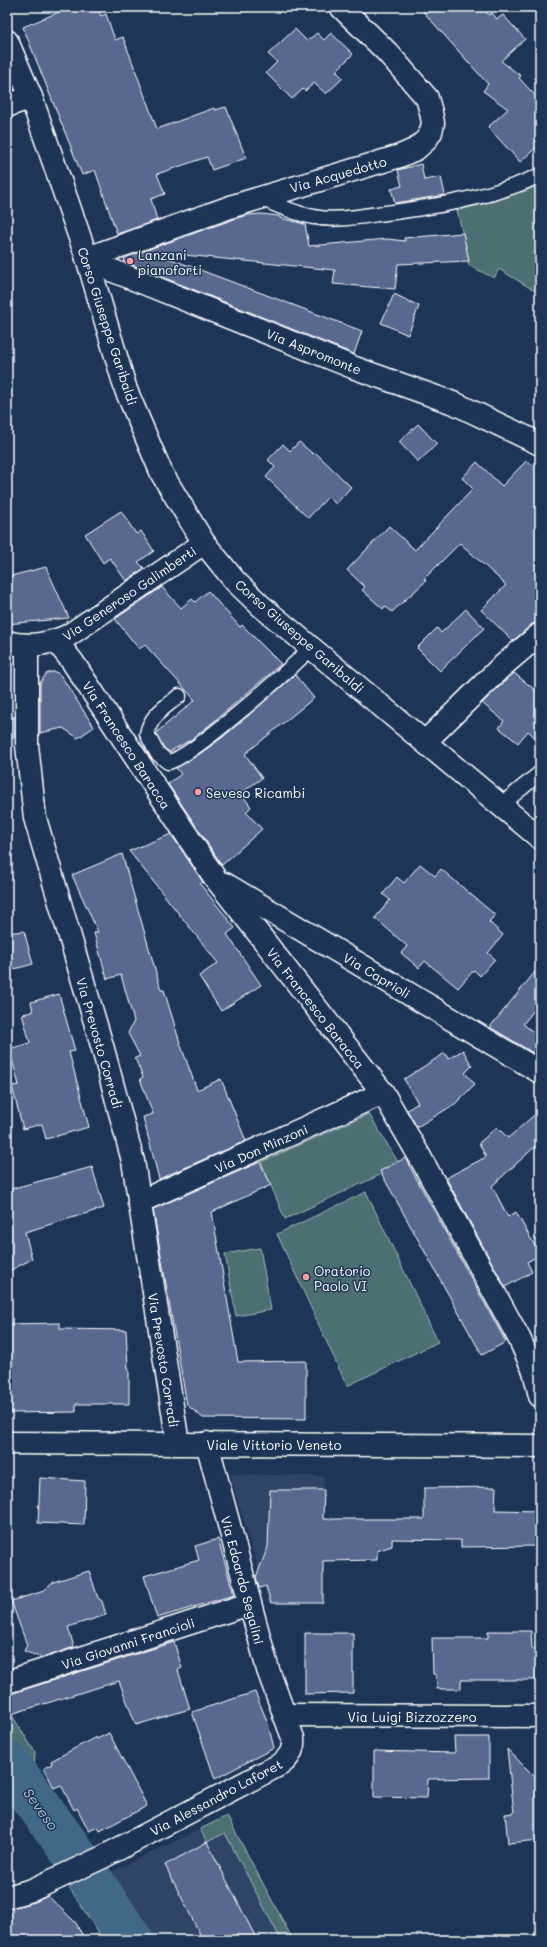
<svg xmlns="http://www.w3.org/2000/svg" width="547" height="1947" viewBox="0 0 547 1947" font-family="Mali,sans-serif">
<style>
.built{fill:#2f4468}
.green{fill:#4b7072;stroke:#a5b8b8}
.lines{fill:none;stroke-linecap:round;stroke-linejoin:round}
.river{stroke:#406988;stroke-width:44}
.building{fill:#59678e;stroke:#fff}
.service-casing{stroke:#fff;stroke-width:17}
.minor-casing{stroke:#fff;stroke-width:25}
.secondary-casing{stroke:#fff;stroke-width:25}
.service{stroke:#1d3557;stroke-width:14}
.minor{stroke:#1d3557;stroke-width:22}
.secondary{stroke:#1d3557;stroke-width:22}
.poi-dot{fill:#ff9aa2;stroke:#1d3557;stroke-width:1.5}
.labels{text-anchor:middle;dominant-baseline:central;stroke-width:3;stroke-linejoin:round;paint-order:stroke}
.street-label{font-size:13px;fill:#fff;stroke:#1d3557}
.poi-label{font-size:13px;fill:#fff;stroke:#1d3557;text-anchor:start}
.water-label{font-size:14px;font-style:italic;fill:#b3c3cf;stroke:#1d3557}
</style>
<rect width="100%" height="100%" fill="#1d3557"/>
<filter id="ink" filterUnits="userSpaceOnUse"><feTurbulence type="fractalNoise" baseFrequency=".025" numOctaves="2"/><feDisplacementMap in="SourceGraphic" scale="8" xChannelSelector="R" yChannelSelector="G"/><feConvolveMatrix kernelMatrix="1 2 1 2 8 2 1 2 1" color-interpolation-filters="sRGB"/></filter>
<g filter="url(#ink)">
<g class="built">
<path d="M230,1474L324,1476L323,1603H271L269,1605Z"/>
<path d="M200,1829L207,1842L225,1833L281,1940H154L109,1873Z"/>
</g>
<g class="green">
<path d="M540,184V294L499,269L494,278L468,265L469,260L456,206L526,191Z"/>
<path d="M369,1114L398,1162L382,1174L285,1219L261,1162Z"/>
<path d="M366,1192L438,1342L347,1386L277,1234Z"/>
<path d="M260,1248L271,1310L236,1316L225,1254Z"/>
<path d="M7,1703L11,1714L35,1752L34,1773L7,1737Z"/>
<path d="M227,1816L293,1940H281L225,1833L207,1842L200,1829Z"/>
<path d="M73,1885L111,1940H103L69,1887Z"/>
</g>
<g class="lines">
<g class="river">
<path d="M7,1762L76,1857"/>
<path d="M89,1877L131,1940"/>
</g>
</g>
<g class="building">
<path d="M71,7H97L101,16L106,14L115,40L123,37L157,129L214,108L215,110L226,107L246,158L212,170L207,157L157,174L165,194L151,199L157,220L117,234L95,170L82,175L23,27Z"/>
<path d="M419,7H481L489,15L492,13L497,19L503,15L525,39L501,61L521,76L519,78L540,101V144L520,162L488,127L508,109L483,91L488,84Z"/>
<path d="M295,29L307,41L317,33L324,40L331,33L353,54L336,71L343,78L326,94L314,83L305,91L303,89L292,99L266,73L277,62L268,54Z"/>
<path d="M421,164L424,180L441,177L445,195L395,203L391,189L402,186L398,170Z"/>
<path d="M262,214L279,216L280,218L305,224L309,246L387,239L405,241L404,238L463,233L469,261L398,264L395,289L333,284L335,270L164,253L163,256L362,331L354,354L125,262L124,258L237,218L248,215Z"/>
<path d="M394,294L419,306L408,335L381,323Z"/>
<path d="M418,424L437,444L418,462L399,442Z"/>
<path d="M299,442L313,454L315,452L351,487L336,504L328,497L308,518L266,477L275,467L268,460L283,444L290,451Z"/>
<path d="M526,461L540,468V622L532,624L513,641L481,610L506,585L460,543L424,579L426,581L392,612L385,606L383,609L362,590L365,587L347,570L389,526L415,550L473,489L462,478L477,462L502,486Z"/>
<path d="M121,511L136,534L141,531L154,551L138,562L144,568L126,581L110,558L103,563L85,534Z"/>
<path d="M46,567L69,618L7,624V577Z"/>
<path d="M162,587L181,608L192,599L195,602L208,591L240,627L242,625L281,664L212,723L192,739L169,752L164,748L156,733L195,700L145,645L139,649L115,619Z"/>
<path d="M466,609L484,628L440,671L417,648L437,628L441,633Z"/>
<path d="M51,672H56L61,676L94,727L78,738L63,728L40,733V683L46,674Z"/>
<path d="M514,673L540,694V742L528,731L518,743L499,728L504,721L482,703Z"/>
<path d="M295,675L314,698L245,754L262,778L241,793L251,807L246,812L262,829L222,865L168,784L181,774L176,768L201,753L223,737Z"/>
<path d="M14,716V738L7,739V726Z"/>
<path d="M171,834L203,882L200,884L235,928L227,934L261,985L221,1011L199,976L218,963L129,851Z"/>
<path d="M122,854L161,990H164L180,1043L197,1090L221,1079L246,1141L159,1179L143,1117L153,1114L140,1079L143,1077L135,1058L140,1056L128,1033L134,1021L121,975L107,979L94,933L98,932L72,875Z"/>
<path d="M420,864L435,876L441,869L495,915L489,922L503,935L488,953L495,959L480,976L474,970L458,988L425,961L419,968L401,953L407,946L375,918L390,900L383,894L397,877L404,883Z"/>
<path d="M24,931L33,964L7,971V933Z"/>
<path d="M540,966V1003L523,1024L540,1037V1048L535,1054L490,1027Z"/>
<path d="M59,994L75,1051L69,1052L89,1127L46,1139L42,1124L23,1129L12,1086L19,1085L9,1049L30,1043L22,1014L33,1012L31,1002Z"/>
<path d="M463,1050L472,1066L465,1073L475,1084L455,1104L417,1127L407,1110L418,1103L404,1079L445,1053L448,1059Z"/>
<path d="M540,1110V1142L492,1186L508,1217L516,1212L540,1255L527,1262L532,1272L505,1287L446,1178L486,1157L479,1143L497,1127L508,1138Z"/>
<path d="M405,1158L506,1342L482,1355L380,1171Z"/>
<path d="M260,1162L271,1185L212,1212L238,1362L306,1361V1419L203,1418L187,1405L153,1209Z"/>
<path d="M92,1167L104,1208L25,1232L32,1259L7,1272V1190Z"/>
<path d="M60,1323V1329L126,1330L128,1368H129V1404H76V1412L7,1413V1324Z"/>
<path d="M40,1478L85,1481L84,1525L38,1523Z"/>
<path d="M496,1487L495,1510L540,1511V1546L461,1547V1540L392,1539V1546L377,1551V1560L323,1561V1603H271L266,1586L259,1588L256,1577L268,1547L270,1490H324L323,1519H424V1488Z"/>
<path d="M218,1539L234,1595L157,1618L144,1576L199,1560L195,1546Z"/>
<path d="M89,1571L98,1598L102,1601L106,1615L68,1627L74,1647L42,1658L24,1651L27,1645L11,1601L41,1592L53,1582Z"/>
<path d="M488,1631H531L532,1649H540V1680H461V1689H437L436,1675L433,1674L432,1638H488Z"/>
<path d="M305,1633H353V1693L305,1694Z"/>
<path d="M174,1642L182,1668L178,1670L190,1709L136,1725L119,1681L11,1714L7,1703V1695Z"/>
<path d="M255,1692L267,1721L274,1748L215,1779L192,1712Z"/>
<path d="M109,1733L147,1806L100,1831L98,1827L89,1831L77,1808L74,1810L61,1785L54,1788L44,1768L52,1764L51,1761L96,1737L97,1739Z"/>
<path d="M454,1737H489V1778L428,1779L427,1798L374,1797V1751L455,1753Z"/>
<path d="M507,1749L540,1782V1840L508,1843L505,1814L514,1813Z"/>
<path d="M207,1842L257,1940H203L165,1865Z"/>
<path d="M48,1896L76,1923L85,1940H11L7,1931V1909L35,1902Z"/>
</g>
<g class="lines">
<g class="service-casing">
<g id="service">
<path d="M260,198C277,205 295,214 314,217C334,221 358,217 378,214C429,208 494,198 540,175"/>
<path d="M179,696C165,707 150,716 147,734L157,753L168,762C190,759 290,669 311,648"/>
<path d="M501,805L540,773"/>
</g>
</g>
<g class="minor-casing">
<g id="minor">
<path d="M7,106L31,97"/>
<path d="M87,258L233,206L400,156L416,149L426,140L431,132L433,123L431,112L427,98L388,53L341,7"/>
<path d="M87,258L111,270L355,368L456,404L540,444"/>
<path d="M56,641L72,661L215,878L383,1093L420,1157L519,1338L534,1371L540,1396"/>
<path d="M7,642C27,648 51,644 69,635L204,543"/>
<path d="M27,645V745L35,818L103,1049L133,1161L178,1443"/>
<path d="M425,742L499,669L540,634"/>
<path d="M225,884L540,1072"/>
<path d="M139,1202L383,1093"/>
<path d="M7,1443L540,1446"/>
<path d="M7,1682L249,1604"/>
<path d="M284,1715L540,1716"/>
<path d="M7,1897L32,1890L103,1857L281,1764C290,1757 294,1750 293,1738L268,1670L207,1443"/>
</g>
</g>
<g class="secondary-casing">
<path id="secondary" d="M7,41L31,97L87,258L126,390L162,474L204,543L235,581L261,606L540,838"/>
</g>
<use href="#service" class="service"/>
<use href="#minor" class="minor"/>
<use href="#secondary" class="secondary"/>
</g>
</g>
<g class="poi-dot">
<circle cx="130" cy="261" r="4"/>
<circle cx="198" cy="792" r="4"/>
<circle cx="306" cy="1277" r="4"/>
</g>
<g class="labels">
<g class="street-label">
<text transform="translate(338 174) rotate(-16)">Via Acquedotto</text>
<text transform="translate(108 326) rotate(72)">Corso Giuseppe Garibaldi</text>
<text transform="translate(314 351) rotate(22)">Via Aspromonte</text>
<text transform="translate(129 593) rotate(-34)">Via Generoso Galimberti</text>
<text transform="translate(300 636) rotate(41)">Corso Giuseppe Garibaldi</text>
<text transform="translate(127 745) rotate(57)">Via Francesco Baracca</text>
<text transform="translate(377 975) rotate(31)">Via Caprioli</text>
<text transform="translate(316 1008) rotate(52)">Via Francesco Baracca</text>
<text transform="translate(100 1043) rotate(74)">Via Prevosto Corradi</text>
<text transform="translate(261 1148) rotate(-24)">Via Don Minzoni</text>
<text transform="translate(164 1360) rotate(81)">Via Prevosto Corradi</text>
<text x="274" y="1444">Viale Vittorio Veneto</text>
<text transform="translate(243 1580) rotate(75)">Via Edoardo Segalini</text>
<text transform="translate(128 1643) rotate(-18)">Via Giovanni Francioli</text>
<text x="412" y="1716">Via Luigi Bizzozzero</text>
<text transform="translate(216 1797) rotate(-28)">Via Alessandro Laforet</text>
</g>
<g class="poi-label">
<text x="138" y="254">Lanzani<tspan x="138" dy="15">pianoforti</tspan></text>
<text x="206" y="792">Seveso Ricambi</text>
<text x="314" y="1270">Oratorio<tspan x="314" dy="15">Paolo VI</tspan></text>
</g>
<g class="water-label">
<text transform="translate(41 1809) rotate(54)">Seveso</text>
</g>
</g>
<rect width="547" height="1947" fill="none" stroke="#1d3557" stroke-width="24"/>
<rect x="12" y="12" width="523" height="1923" fill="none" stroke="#fff" stroke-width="1.5" filter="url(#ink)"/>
</svg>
